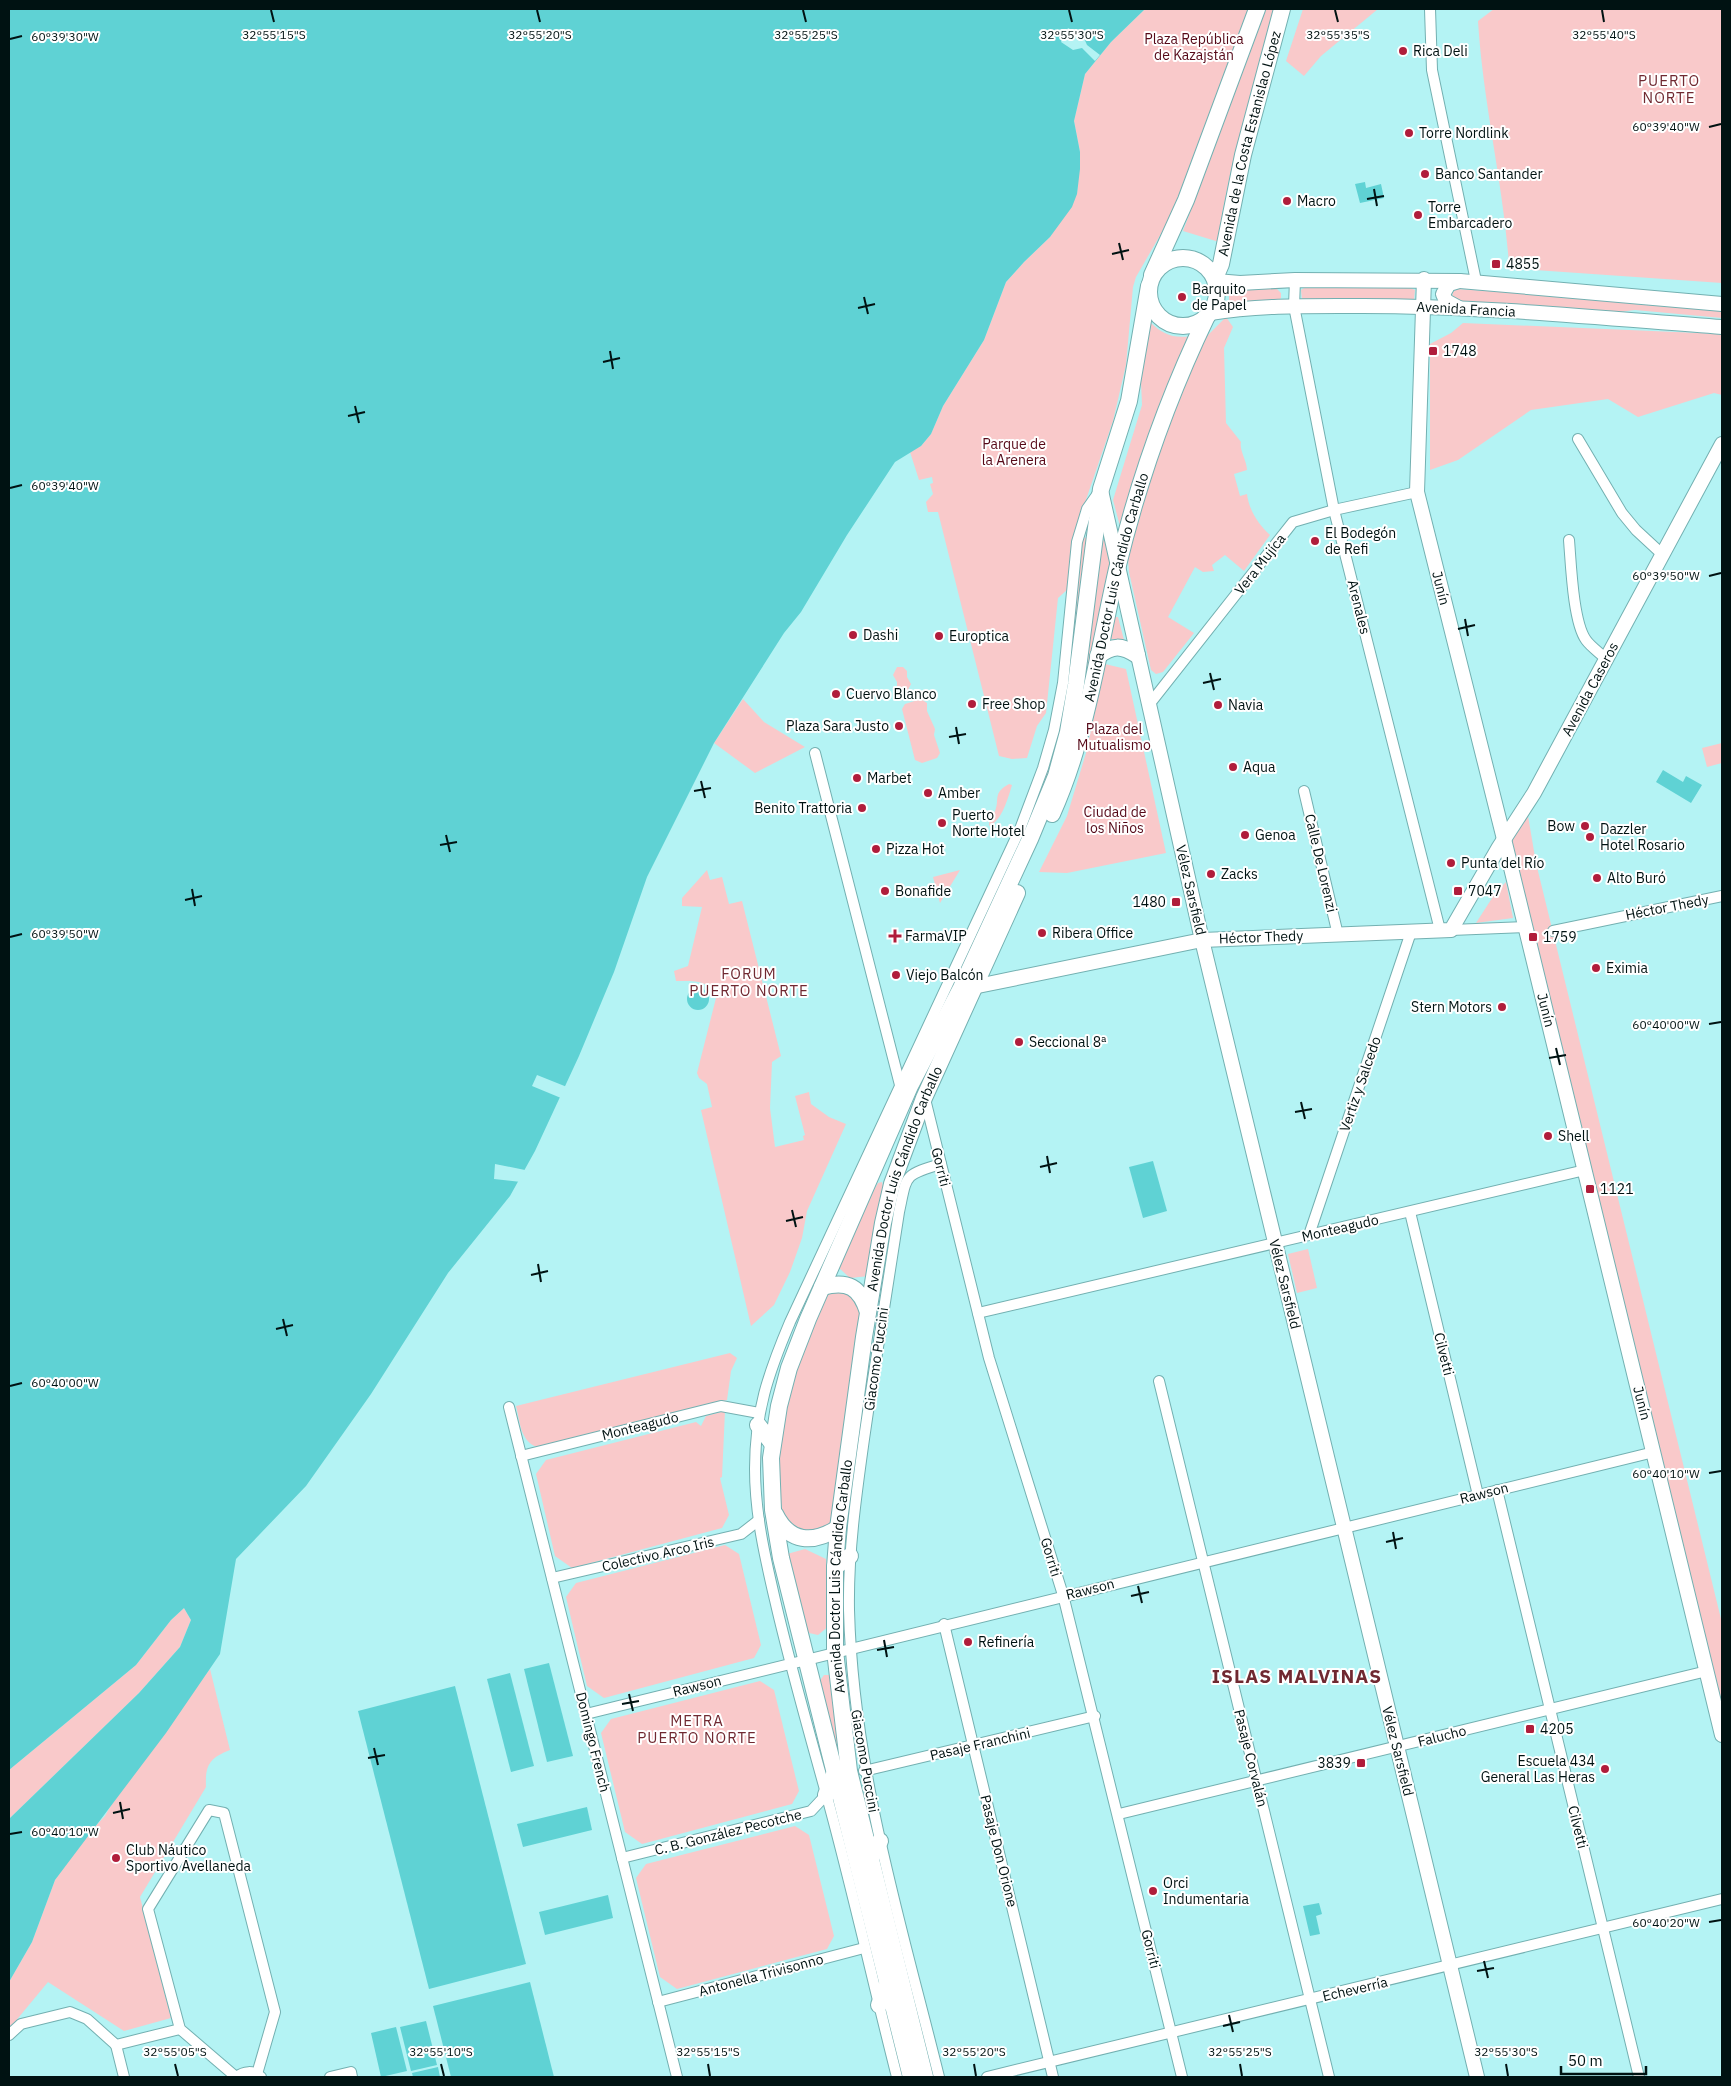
<svg xmlns="http://www.w3.org/2000/svg" width="1731" height="2086" viewBox="0 0 1731 2086" font-family="'IBM Plex Sans',sans-serif">
<style>
.green{fill:#f9c9ca}
.water{fill:#5fd2d4}
.pier{fill:#b4f3f4}
.lines{fill:none;stroke-linecap:round;stroke-linejoin:round}
.street-casing{stroke:#73b0b1;stroke-width:12}
.secondary-casing{stroke:#73b0b1;stroke-width:16}
.primary-casing{stroke:#73b0b1;stroke-width:18}
.street{stroke:#fff;stroke-width:10}
.secondary{stroke:#fff;stroke-width:14}
.primary{stroke:#fff;stroke-width:16}
.ticks{fill:none;stroke:#001212;stroke-width:2}
.poi-dot{fill:#b01d3b;stroke:#fff;stroke-width:2}
.labels{text-anchor:middle;dominant-baseline:central;stroke-width:4;stroke-linejoin:round;paint-order:stroke}
.park-label{font-size:14px;fill:#560918;stroke:#fff}
.poi-label{font-size:14px;fill:#001212;stroke:#fff;text-anchor:start}
.street-label{font-size:14px;fill:#001212;stroke:#fff}
.neighbourhood-label{font-size:15px;letter-spacing:1px;fill:#702931;stroke:#fff}
.district-label{font-size:19px;font-weight:bold;letter-spacing:1px;fill:#702931;stroke:#fff}
.ticks-label{font-size:12px;text-anchor:middle;fill:#001212;stroke:#fff;stroke-width:4;stroke-linejoin:round;paint-order:stroke}
</style>
<rect width="100%" height="100%" fill="#b4f3f4"/>
<g class="green">
<path d="M1145,9H1249L1170,218L1136,277L1133,287L1126,365L1113,421L1077,526L1068,589L1058,598L1046,713L1037,726L1027,758L1012,759L999,756L938,512H928L926,502L933,494L930,484L933,483L932,477L919,480L910,452L921,446L931,434L943,406L984,340L1006,282L1024,262L1050,237L1077,194L1080,152L1074,121L1085,74L1111,42Z"/>
<path d="M1266,9H1274L1231,170L1222,214L1219,242L1183,231Z"/>
<path d="M1303,9H1378L1321,56L1304,76L1286,61Z"/>
<path d="M1494,9H1722V283L1522,269L1509,264C1503,182 1483,103 1478,21Z"/>
<path d="M1275,287L1281,293V298L1277,301L1229,304V288L1244,290Z"/>
<path d="M1408,287L1415,290L1414,300L1410,301L1302,300L1301,290L1304,288Z"/>
<path d="M1457,289L1614,299L1634,304L1722,311V318L1635,310L1611,313L1459,304L1452,297L1453,292Z"/>
<path d="M1226,317L1233,327L1224,348L1226,423L1241,442C1239,450 1247,461 1247,470L1234,474L1240,496L1247,494C1249,510 1258,524 1270,535L1244,571L1225,555L1212,565L1214,571L1203,572L1195,567L1168,617L1194,633L1163,672L1156,674L1151,670L1129,572L1128,558L1145,487L1172,408L1205,338Z"/>
<path d="M1150,322C1162,334 1174,339 1191,336L1121,530L1113,500L1142,405L1141,382Z"/>
<path d="M1463,323L1722,334V395L1714,393L1638,417L1608,399L1531,410L1458,460L1430,470V344L1451,333Z"/>
<path d="M1082,537L1088,538L1059,750L974,953L969,950L1040,790L1052,756L1060,718Z"/>
<path d="M1105,540L1112,572L1078,732L1099,541Z"/>
<path d="M1115,617H1118L1124,640L1110,639Z"/>
<path d="M1105,664L1126,669L1166,853L1067,873L1039,872L1067,816L1086,753Z"/>
<path d="M897,667H903L907,671V677L911,684L907,692H901L897,688V682L893,675Z"/>
<path d="M743,699L764,722L805,747L755,773L714,743Z"/>
<path d="M921,699L927,703V711L935,729L934,735L940,753L937,758L922,763L915,760L902,709L905,704Z"/>
<path d="M1722,743V763L1707,767L1702,748Z"/>
<path d="M1009,784L1012,785C1008,798 1002,821 989,826C989,819 992,817 995,811C1000,800 992,793 1009,784Z"/>
<path d="M1526,804L1536,863L1722,1623V1735L1504,839Z"/>
<path d="M707,870L710,880L722,877L729,904L742,901L781,1056L772,1062L770,1108L775,1147L804,1140L803,1136L805,1135L795,1096L809,1092L811,1104L829,1117L846,1124L807,1211L802,1238L790,1272L774,1305L751,1326L701,1110L712,1107L707,1084L699,1078L697,1073L716,998C710,979 693,981 676,981L674,971L688,966L702,907L682,906V898Z"/>
<path d="M960,870L940,903L933,877Z"/>
<path d="M1506,882L1513,918L1476,923L1496,892Z"/>
<path d="M882,1182L883,1187L869,1276L850,1278L838,1267L874,1190L878,1183Z"/>
<path d="M1308,1249L1317,1288L1297,1293L1288,1254Z"/>
<path d="M829,1291L851,1293L860,1308L861,1320L832,1521L829,1527L818,1533L794,1528L787,1520L782,1510L776,1469L794,1365Z"/>
<path d="M730,1353L737,1358L731,1371L727,1400L537,1447C520,1441 520,1421 516,1406Z"/>
<path d="M725,1411L722,1477L720,1478L729,1515L722,1528L572,1568L555,1556L536,1474L546,1460L696,1422L701,1426L706,1416Z"/>
<path d="M725,1545L739,1554L761,1645L754,1658L604,1698L587,1686L566,1597L576,1583Z"/>
<path d="M805,1549L826,1559L829,1626L818,1635L809,1633L805,1628L787,1554Z"/>
<path d="M184,1608L191,1620L180,1647L139,1693L9,1819V1770L136,1665L171,1620Z"/>
<path d="M210,1669L230,1750C210,1758 205,1764 206,1787L140,1897L171,2018L124,2031L48,1982L9,2029V1982L32,1942L55,1880L86,1836L105,1816L115,1798Z"/>
<path d="M824,1675H829L832,1679L916,2076L819,1682Z"/>
<path d="M760,1681L774,1690L799,1791L792,1804L642,1844L625,1832L601,1733L611,1719Z"/>
<path d="M795,1826L809,1835L834,1936L827,1949L677,1989L660,1977L636,1878L646,1864Z"/>
</g>
<g class="water">
<path d="M9,9H1145L1111,42L1085,74L1074,121L1080,152V169L1077,194L1072,207L1050,237L1024,262L1006,282L984,340L943,406L931,434L921,446L895,462L847,535L801,612L784,633L714,743L647,877L614,972L579,1056L535,1151L510,1196L448,1273L371,1394L306,1486L236,1559L220,1654L166,1733L55,1880L32,1942L9,1982V1819L139,1693L180,1647L191,1620L184,1608L171,1620L136,1665L9,1770Z"/>
<path d="M1365,182L1366,188L1381,184L1384,198L1360,203L1355,184Z"/>
<path d="M1663,770L1683,782L1686,776L1702,785L1691,803L1656,782Z"/>
<circle cx="698" cy="999" r="11"/>
<path d="M1153,1161L1167,1211L1143,1218L1129,1167Z"/>
<path d="M549,1663L573,1756L547,1762L524,1669Z"/>
<path d="M510,1673L534,1766L511,1772L487,1679Z"/>
<path d="M455,1686L526,1964L429,1989L358,1711Z"/>
<path d="M587,1807L592,1830L523,1847L517,1824Z"/>
<path d="M608,1895L613,1918L545,1935L539,1912Z"/>
<path d="M1319,1903L1322,1914L1316,1916L1320,1934L1310,1936L1303,1906Z"/>
<path d="M530,1982L554,2077H451L433,2006Z"/>
<path d="M426,2021L437,2065L411,2071L400,2027Z"/>
<path d="M396,2027L407,2071L381,2077L371,2033Z"/>
<path d="M438,2067L440,2077H413L412,2073Z"/>
</g>
<g class="pier">
<path d="M1068,28L1083,36L1087,45L1100,55L1095,61L1082,48L1073,50L1061,42Z"/>
<path d="M537,1075L567,1087L561,1098L532,1086Z"/>
<path d="M495,1164L525,1170H528L521,1182L494,1179Z"/>
</g>
<g class="lines">
<g class="street-casing">
<g id="street">
<path d="M1430,9L1432,70L1476,281"/>
<path d="M1295,280L1294,306L1334,510L1440,930"/>
<path d="M1578,439L1622,513L1636,530L1663,555"/>
<path d="M1569,540C1571,564 1573,622 1586,640C1591,647 1600,653 1606,659"/>
<path d="M1148,706L1293,522L1334,510L1417,492"/>
<path d="M815,753L900,1085"/>
<path d="M1304,791L1338,935"/>
<path d="M1451,930L1526,927"/>
<path d="M1553,931L1722,896"/>
<path d="M925,1099L989,1358L1063,1595L1182,2077"/>
<path d="M1410,1212L1478,1495"/>
<path d="M1309,1235L1411,932"/>
<path d="M978,1313L1585,1170"/>
<path d="M1159,1381L1329,2077"/>
<path d="M509,1407L677,2077"/>
<path d="M521,1456L721,1406L759,1413"/>
<path d="M1497,1490L1639,2077"/>
<path d="M552,1578L741,1534L759,1520"/>
<path d="M944,1624L1053,2077"/>
<path d="M586,1714L1654,1452"/>
<path d="M864,1771L1095,1716"/>
<path d="M1119,1814L1707,1671"/>
<path d="M622,1858L811,1811L826,1795"/>
<path d="M658,2002L864,1948"/>
<path d="M9,2035L21,2024L70,2012L87,2019L116,2045"/>
<path d="M116,2045L180,2029"/>
<path d="M116,2045L124,2077"/>
<path d="M236,2077L180,2029L148,1909L209,1810L224,1813L275,2012L257,2074"/>
<path d="M236,2077C244,2071 253,2070 261,2077"/>
<path d="M330,2077L351,2072L352,2077"/>
<path d="M897,2077C873,1983 852,1887 826,1793C808,1729 790,1665 775,1600C765,1557 755,1514 755,1469C755,1412 768,1374 790,1322L1020,829L1043,768L1054,730L1063,683L1077,542L1087,509L1099,492"/>
<path d="M939,2077C901,1923 853,1770 849,1610C848,1553 856,1496 864,1439C875,1363 887,1287 899,1212C907,1175 903,1175 941,1164"/>
<path d="M987,2077L1722,1899"/>
</g>
</g>
<g class="secondary-casing">
<g id="secondary">
<path d="M1424,279L1417,492L1504,839L1722,1735"/>
<path d="M1216,281L1240,283L1295,280L1460,281L1722,304"/>
<path d="M1459,281L1449,284L1443,294L1446,301L1459,308"/>
<path d="M1210,313C1260,305 1311,306 1362,306C1482,306 1602,318 1722,327"/>
<path d="M1102,495L1202,940L1477,2077"/>
<path d="M968,988L1202,940L1451,930L1499,847L1534,793L1722,444"/>
</g>
</g>
<g class="primary-casing">
<g id="primary">
<circle cx="1183" cy="292" r="34"/>
<path d="M1152,275L1186,200L1257,9"/>
<path id="s1" d="M1215,278L1221,264L1243,155L1282,9"/>
<path d="M1098,656C1113,645 1121,645 1137,655"/>
<path id="s2" d="M1052,814C1087,736 1098,652 1117,569C1138,482 1168,397 1207,316"/>
<path d="M822,1287C848,1280 860,1287 868,1312"/>
<path d="M758,1425L772,1443"/>
<path d="M775,1514C789,1543 813,1544 838,1528"/>
<path d="M835,1567L850,1556"/>
<path d="M826,1795L835,1772"/>
<path d="M870,1860L880,1841"/>
<path d="M879,2005L888,1983"/>
<path d="M911,2077L781,1558L773,1510L771,1458L779,1406L789,1368L808,1319L910,1086L960,990L1030,839L1056,776L1068,732L1076,684L1101,489L1129,401L1149,286"/>
<path id="s3" d="M925,2077L849,1771L835,1651V1567L838,1528L864,1337L883,1223L892,1184L924,1098L1017,893"/>
</g>
</g>
<use href="#street" class="street"/>
<use href="#secondary" class="secondary"/>
<use href="#primary" class="primary"/>
</g>
<path class="ticks" d="M271,10L274,22M537,10L540,22M803,10L806,22M1069,10L1072,22M1335,10L1338,22M1602,10L1604,22M10,39L22,36M1709,127L1721,124M1374,189L1377,206M1367,199L1384,196M1119,243L1123,260M1112,254L1129,250M864,297L868,314M858,308L875,304M610,351L613,369M603,362L620,358M355,406L359,423M348,416L365,412M10,488L22,485M1709,576L1721,573M1465,619L1468,636M1458,629L1475,625M1210,673L1214,690M1203,683L1221,679M956,727L959,744M949,737L966,734M701,781L705,798M694,791L711,788M446,835L450,852M440,845L457,842M192,889L195,906M185,900L202,896M10,937L22,934M1709,1024L1721,1022M1556,1048L1560,1065M1549,1058L1566,1055M1301,1102L1305,1119M1295,1112L1312,1109M1047,1156L1050,1173M1040,1167L1057,1163M792,1210L796,1227M786,1221L803,1217M538,1264L541,1282M531,1275L548,1271M283,1319L287,1336M276,1329L293,1325M10,1386L22,1383M1709,1473L1721,1471M1393,1532L1396,1549M1386,1542L1403,1538M1138,1586L1142,1603M1131,1596L1149,1592M884,1640L887,1657M877,1650L894,1647M629,1694L633,1711M622,1704L639,1701M374,1748L378,1765M368,1758L385,1755M120,1802L123,1819M113,1813L130,1809M10,1834L22,1832M1709,1922L1721,1920M1484,1961L1488,1978M1477,1971L1494,1968M1229,2015L1233,2032M1223,2026L1240,2022M175,2064L178,2076M441,2064L444,2076M708,2064L710,2076M974,2064L976,2076M1240,2064L1242,2076M1506,2064L1508,2076"/>
<g class="poi-dot">
<circle cx="1403" cy="51" r="5"/>
<circle cx="1409" cy="133" r="5"/>
<circle cx="1425" cy="174" r="5"/>
<circle cx="1287" cy="201" r="5"/>
<circle cx="1418" cy="215" r="5"/>
<rect x="1491" y="259" width="10" height="10" rx="2.5"/>
<circle cx="1182" cy="297" r="5"/>
<rect x="1428" y="346" width="10" height="10" rx="2.5"/>
<circle cx="1315" cy="541" r="5"/>
<circle cx="853" cy="635" r="5"/>
<circle cx="939" cy="636" r="5"/>
<circle cx="836" cy="694" r="5"/>
<circle cx="972" cy="704" r="5"/>
<circle cx="1218" cy="705" r="5"/>
<circle cx="899" cy="726" r="5"/>
<circle cx="1233" cy="767" r="5"/>
<circle cx="857" cy="778" r="5"/>
<circle cx="928" cy="793" r="5"/>
<circle cx="862" cy="808" r="5"/>
<circle cx="942" cy="823" r="5"/>
<circle cx="1585" cy="826" r="5"/>
<circle cx="1245" cy="835" r="5"/>
<circle cx="1590" cy="837" r="5"/>
<circle cx="876" cy="849" r="5"/>
<circle cx="1451" cy="863" r="5"/>
<circle cx="1211" cy="874" r="5"/>
<circle cx="1597" cy="878" r="5"/>
<circle cx="885" cy="891" r="5"/>
<rect x="1453" y="886" width="10" height="10" rx="2.5"/>
<rect x="1171" y="897" width="10" height="10" rx="2.5"/>
<circle cx="1042" cy="933" r="5"/>
<path d="M892.5 928.5h5v5h5v5h-5v5h-5v-5h-5v-5h5z"/>
<rect x="1528" y="932" width="10" height="10" rx="2.5"/>
<circle cx="1596" cy="968" r="5"/>
<circle cx="896" cy="975" r="5"/>
<circle cx="1502" cy="1007" r="5"/>
<circle cx="1019" cy="1042" r="5"/>
<circle cx="1548" cy="1136" r="5"/>
<rect x="1585" y="1184" width="10" height="10" rx="2.5"/>
<circle cx="968" cy="1642" r="5"/>
<rect x="1525" y="1724" width="10" height="10" rx="2.5"/>
<rect x="1356" y="1758" width="10" height="10" rx="2.5"/>
<circle cx="1605" cy="1769" r="5"/>
<circle cx="116" cy="1858" r="5"/>
<circle cx="1153" cy="1891" r="5"/>
</g>
<g class="labels">
<g class="park-label">
<text x="1194" y="39">Plaza República<tspan x="1194" dy="16">de Kazajstán</tspan></text>
<text x="1014" y="444">Parque de<tspan x="1014" dy="16">la Arenera</tspan></text>
<text x="1114" y="729">Plaza del<tspan x="1114" dy="16">Mutualismo</tspan></text>
<text x="1115" y="812">Ciudad de<tspan x="1115" dy="16">los Niños</tspan></text>
</g>
<g class="poi-label">
<text x="1413" y="51">Rica Deli</text>
<text x="1419" y="133">Torre Nordlink</text>
<text x="1435" y="174">Banco Santander</text>
<text x="1297" y="201">Macro</text>
<text x="1428" y="207">Torre<tspan x="1428" dy="16">Embarcadero</tspan></text>
<text x="1506" y="264">4855</text>
<text x="1192" y="289">Barquito<tspan x="1192" dy="16">de Papel</tspan></text>
<text x="1443" y="351">1748</text>
<text x="1325" y="533">El Bodegón<tspan x="1325" dy="16">de Refi</tspan></text>
<text x="863" y="635">Dashi</text>
<text x="949" y="636">Europtica</text>
<text x="846" y="694">Cuervo Blanco</text>
<text x="982" y="704">Free Shop</text>
<text x="1228" y="705">Navia</text>
<text x="889" y="726" text-anchor="end">Plaza Sara Justo</text>
<text x="1243" y="767">Aqua</text>
<text x="867" y="778">Marbet</text>
<text x="938" y="793">Amber</text>
<text x="852" y="808" text-anchor="end">Benito Trattoria</text>
<text x="952" y="815">Puerto<tspan x="952" dy="16">Norte Hotel</tspan></text>
<text x="1575" y="826" text-anchor="end">Bow</text>
<text x="1600" y="829">Dazzler<tspan x="1600" dy="16">Hotel Rosario</tspan></text>
<text x="1255" y="835">Genoa</text>
<text x="886" y="849">Pizza Hot</text>
<text x="1461" y="863">Punta del Río</text>
<text x="1221" y="874">Zacks</text>
<text x="1607" y="878">Alto Buró</text>
<text x="895" y="891">Bonafide</text>
<text x="1468" y="891">7047</text>
<text x="1166" y="902" text-anchor="end">1480</text>
<text x="1052" y="933">Ribera Office</text>
<text x="905" y="936">FarmaVIP</text>
<text x="1543" y="937">1759</text>
<text x="1606" y="968">Eximia</text>
<text x="906" y="975">Viejo Balcón</text>
<text x="1492" y="1007" text-anchor="end">Stern Motors</text>
<text x="1029" y="1042">Seccional 8ª</text>
<text x="1558" y="1136">Shell</text>
<text x="1600" y="1189">1121</text>
<text x="978" y="1642">Refinería</text>
<text x="1540" y="1729">4205</text>
<text x="1595" y="1761" text-anchor="end">Escuela 434<tspan x="1595" dy="16">General Las Heras</tspan></text>
<text x="1351" y="1763" text-anchor="end">3839</text>
<text x="126" y="1850">Club Náutico<tspan x="126" dy="16">Sportivo Avellaneda</tspan></text>
<text x="1163" y="1883">Orci<tspan x="1163" dy="16">Indumentaria</tspan></text>
</g>
<g class="street-label">
<text stroke="none"><textPath href="#s1" startOffset="139">Avenida de la Costa Estanislao López</textPath></text>
<text transform="translate(1466 309) rotate(3)">Avenida Francia</text>
<text transform="translate(1260 564) rotate(-52)">Vera Mujíca</text>
<text stroke="none"><textPath href="#s2" startOffset="236">Avenida Doctor Luis Cándido Carballo</textPath></text>
<text transform="translate(1441 588) rotate(76)">Junín</text>
<text transform="translate(1359 607) rotate(76)">Arenales</text>
<text transform="translate(1590 689) rotate(-62)">Avenida Caseros</text>
<text transform="translate(1321 863) rotate(77)">Calle De Lorenzi</text>
<text transform="translate(1191 890) rotate(77)">Vélez Sarsfield</text>
<text transform="translate(1667 907) rotate(-11)">Héctor Thedy</text>
<text transform="translate(1261 937) rotate(-2)">Héctor Thedy</text>
<text transform="translate(1546 1010) rotate(76)">Junín</text>
<text transform="translate(1360 1084) rotate(-71)">Vertiz y Salcedo</text>
<text transform="translate(941 1167) rotate(76)">Gorriti</text>
<text stroke="none"><textPath href="#s3" startOffset="916">Avenida Doctor Luis Cándido Carballo</textPath></text>
<text transform="translate(1340 1228) rotate(-13)">Monteagudo</text>
<text transform="translate(1285 1284) rotate(76)">Vélez Sarsfield</text>
<text transform="translate(1444 1354) rotate(76)">Cilvetti</text>
<text transform="translate(876 1359) rotate(-82)">Giacomo Puccini</text>
<text transform="translate(1642 1403) rotate(76)">Junín</text>
<text transform="translate(640 1426) rotate(-14)">Monteagudo</text>
<text transform="translate(1484 1493) rotate(-14)">Rawson</text>
<text transform="translate(658 1554) rotate(-13)">Colectivo Arco Iris</text>
<text transform="translate(1051 1557) rotate(73)">Gorriti</text>
<text stroke="none"><textPath href="#s3" startOffset="511">Avenida Doctor Luis Cándido Carballo</textPath></text>
<text transform="translate(1090 1589) rotate(-14)">Rawson</text>
<text transform="translate(697 1686) rotate(-14)">Rawson</text>
<text transform="translate(1442 1736) rotate(-14)">Falucho</text>
<text transform="translate(593 1742) rotate(76)">Domingo French</text>
<text transform="translate(980 1744) rotate(-13)">Pasaje Franchini</text>
<text transform="translate(1398 1751) rotate(76)">Vélez Sarsfield</text>
<text transform="translate(1251 1758) rotate(76)">Pasaje Corvalán</text>
<text transform="translate(865 1761) rotate(80)">Giacomo Puccini</text>
<text transform="translate(1578 1827) rotate(76)">Cilvetti</text>
<text transform="translate(728 1832) rotate(-14)">C. B. González Pecotche</text>
<text transform="translate(999 1851) rotate(76)">Pasaje Don Orione</text>
<text transform="translate(1151 1949) rotate(76)">Gorriti</text>
<text transform="translate(761 1975) rotate(-15)">Antonella Trivisonno</text>
<text transform="translate(1355 1989) rotate(-13)">Echeverría</text>
</g>
<g class="neighbourhood-label">
<text x="1669" y="80">PUERTO<tspan x="1669" dy="17">NORTE</tspan></text>
<text x="749" y="973">FORUM<tspan x="749" dy="17">PUERTO NORTE</tspan></text>
<text x="697" y="1720">METRA<tspan x="697" dy="17">PUERTO NORTE</tspan></text>
</g>
<g class="district-label">
<text x="1297" y="1676">ISLAS MALVINAS</text>
</g>
</g>
<g class="ticks-label">
<text x="274" y="39">32°55'15"S</text>
<text x="540" y="39">32°55'20"S</text>
<text x="806" y="39">32°55'25"S</text>
<text x="1072" y="39">32°55'30"S</text>
<text x="1338" y="39">32°55'35"S</text>
<text x="1604" y="39">32°55'40"S</text>
<text x="65" y="41">60°39'30"W</text>
<text x="1666" y="131">60°39'40"W</text>
<text x="65" y="490">60°39'40"W</text>
<text x="1666" y="580">60°39'50"W</text>
<text x="65" y="938">60°39'50"W</text>
<text x="1666" y="1029">60°40'00"W</text>
<text x="65" y="1387">60°40'00"W</text>
<text x="1666" y="1478">60°40'10"W</text>
<text x="65" y="1836">60°40'10"W</text>
<text x="1666" y="1927">60°40'20"W</text>
<text x="175" y="2056">32°55'05"S</text>
<text x="441" y="2056">32°55'10"S</text>
<text x="708" y="2056">32°55'15"S</text>
<text x="974" y="2056">32°55'20"S</text>
<text x="1240" y="2056">32°55'25"S</text>
<text x="1506" y="2056">32°55'30"S</text>
</g>
<rect width="1731" height="2086" fill="none" stroke="#001212" stroke-width="20"/>
<path d="M1561 2066v8h85v-8" fill="none" stroke="#001212" stroke-width="2.5"/>
<text x="1568" y="2066" font-size="15" fill="#001212" stroke="#ffffff" stroke-width="4" paint-order="stroke">50 m</text>
</svg>
